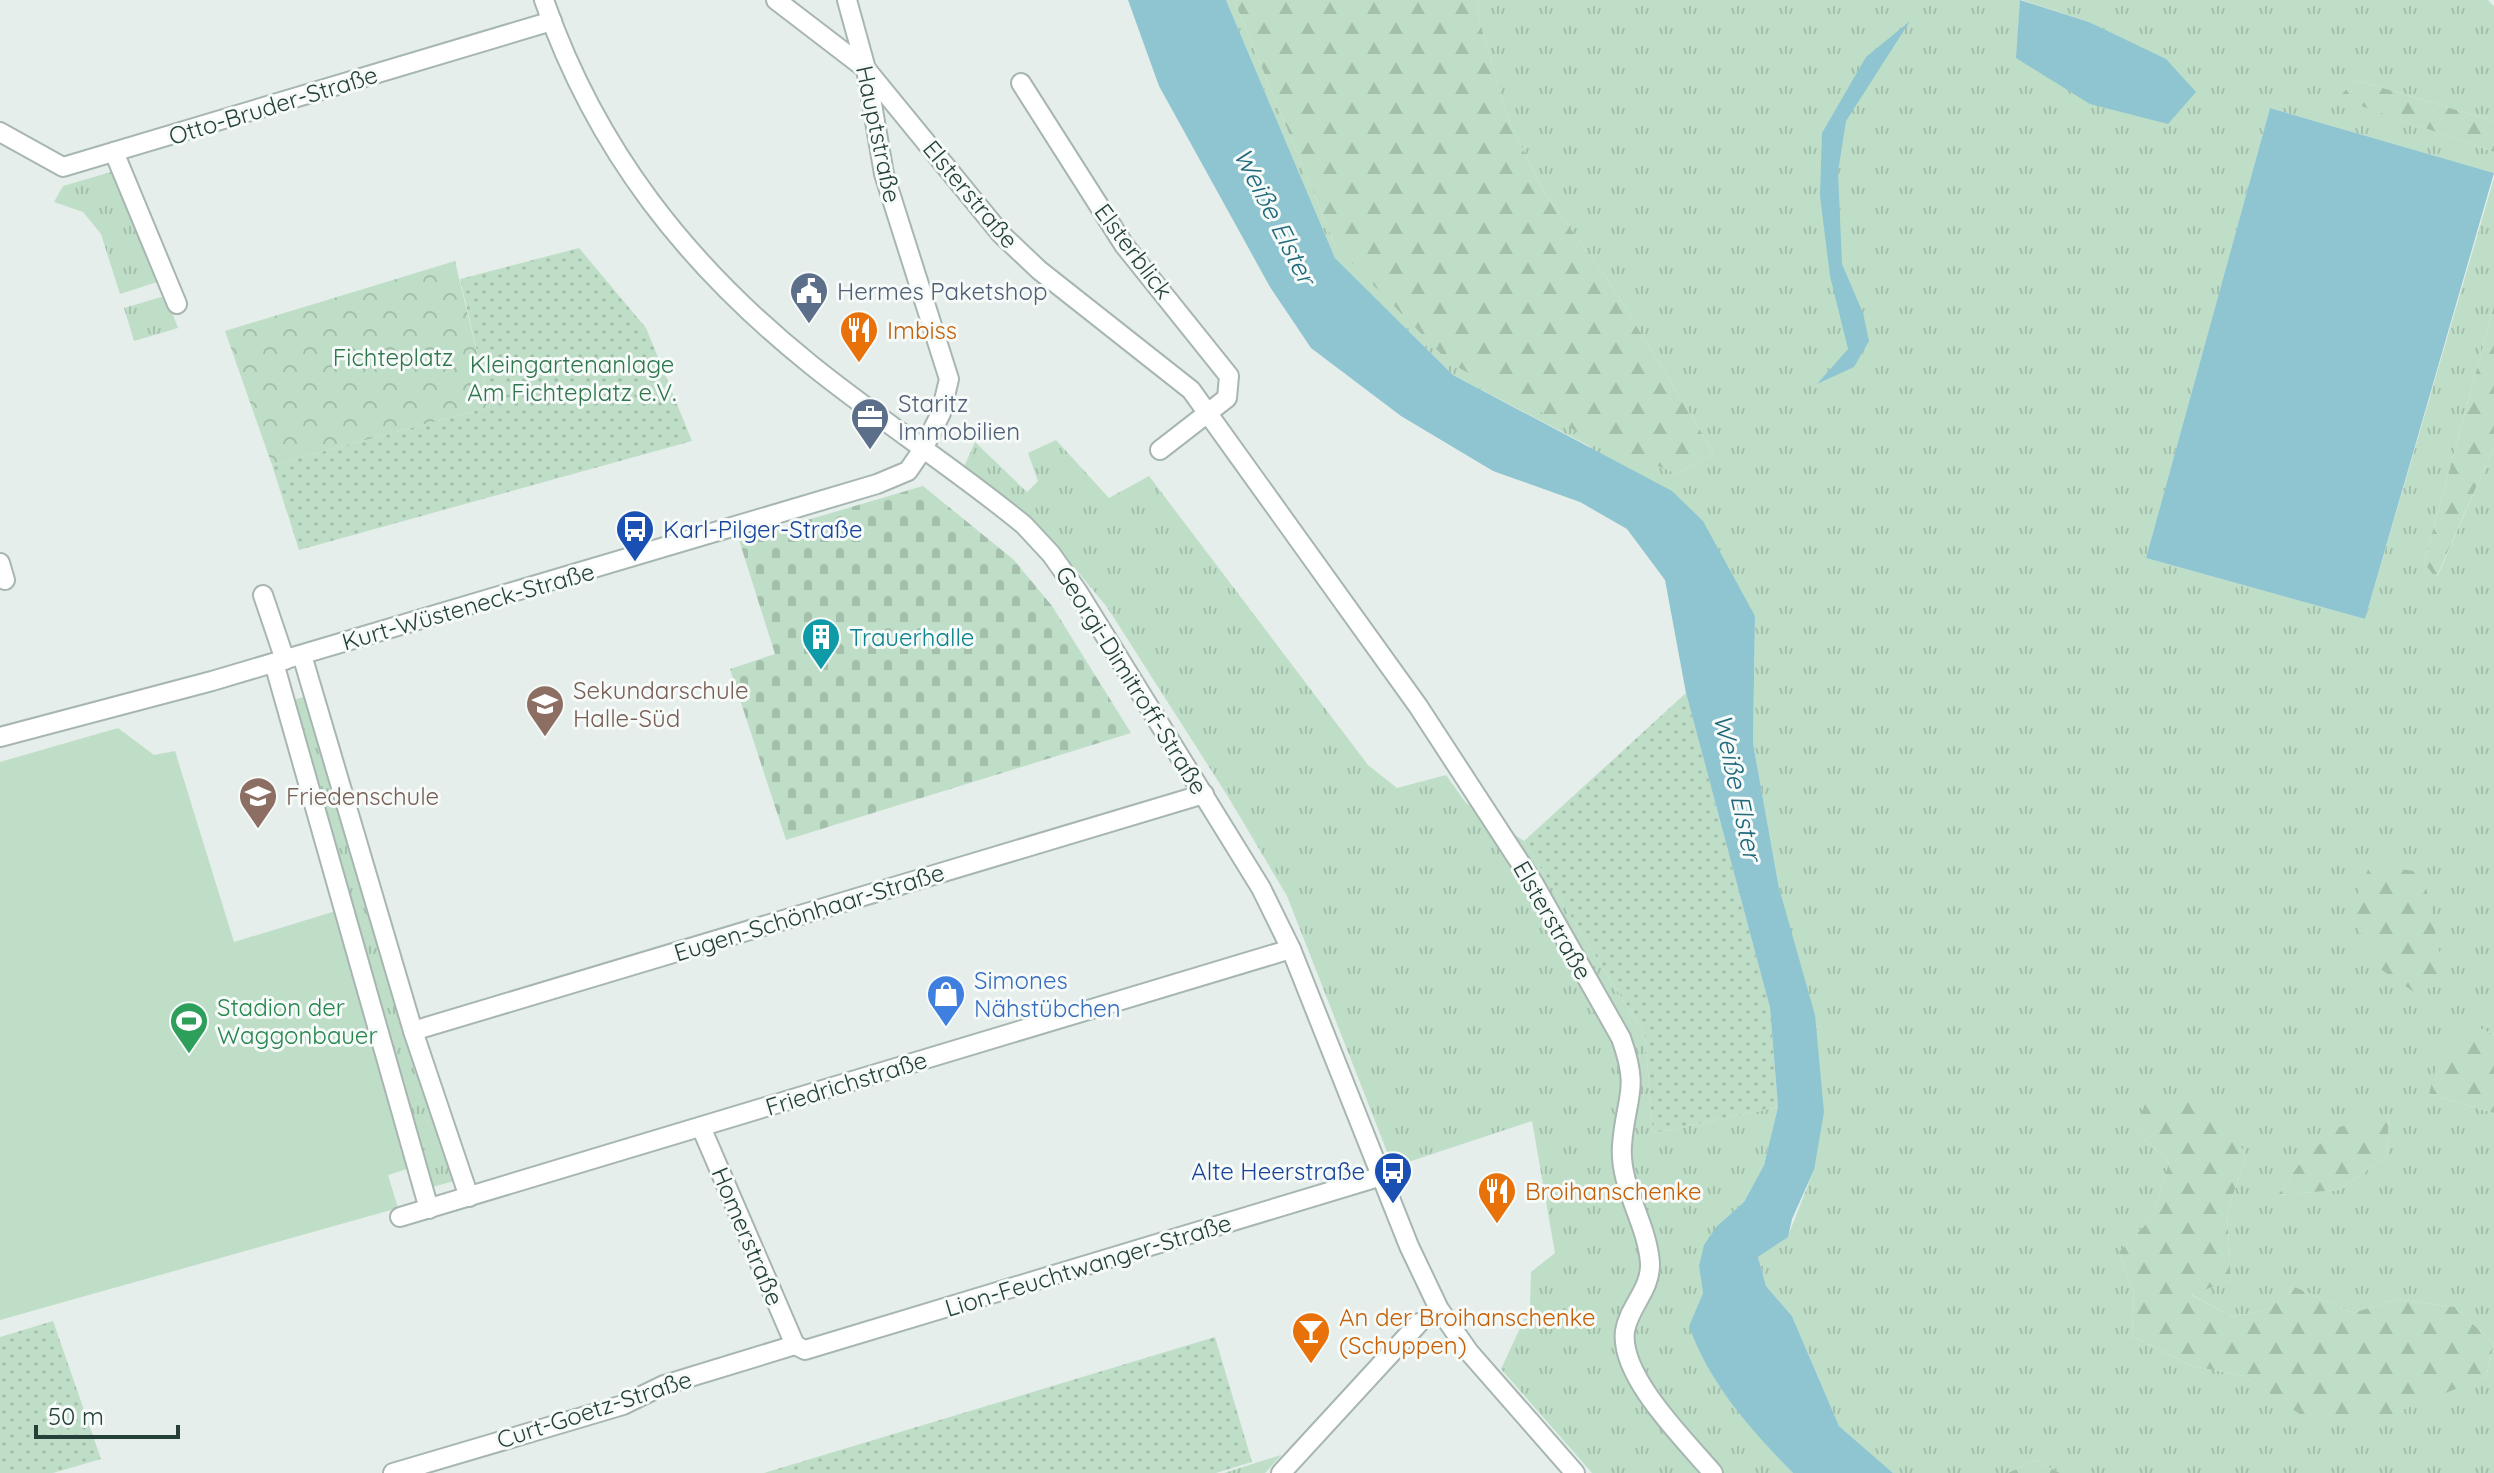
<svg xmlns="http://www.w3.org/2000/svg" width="2494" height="1473" viewBox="0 0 2494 1473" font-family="Quicksand,sans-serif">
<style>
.grass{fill:url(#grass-tufts);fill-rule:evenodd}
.forest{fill:url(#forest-firs)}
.cemetery{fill:url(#cemetery-stones)}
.park{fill:url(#park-crowns)}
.garden{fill:url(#garden-dots)}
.pitch{fill:#bfdec8}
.water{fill:#8fc5d1}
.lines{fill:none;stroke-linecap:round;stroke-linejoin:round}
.minor-casing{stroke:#a7b6b1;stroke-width:22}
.minor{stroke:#fff;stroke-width:18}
.labels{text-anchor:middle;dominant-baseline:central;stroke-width:6;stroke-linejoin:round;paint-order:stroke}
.street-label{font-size:24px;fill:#244039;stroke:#f6faf8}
.service-label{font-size:24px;fill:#4e5e75;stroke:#f6faf8;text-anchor:start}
.food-label{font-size:24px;fill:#c56008;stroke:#f6faf8;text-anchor:start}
.park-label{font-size:24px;fill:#2f764d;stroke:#f6faf8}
.transit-label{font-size:24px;fill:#164399;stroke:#f6faf8;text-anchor:start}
.culture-label{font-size:24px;fill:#0d838f;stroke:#f6faf8;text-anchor:start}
.education-label{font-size:24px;fill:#785e54;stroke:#f6faf8;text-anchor:start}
.shop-label{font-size:24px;fill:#366cbe;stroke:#f6faf8;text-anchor:start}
.leisure-label{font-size:24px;fill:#27864d;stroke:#f6faf8;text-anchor:start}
.water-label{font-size:26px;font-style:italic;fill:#1f697c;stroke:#f6faf8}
</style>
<defs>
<pattern id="grass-tufts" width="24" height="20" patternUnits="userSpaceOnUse" patternTransform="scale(2)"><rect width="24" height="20" fill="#bfdec8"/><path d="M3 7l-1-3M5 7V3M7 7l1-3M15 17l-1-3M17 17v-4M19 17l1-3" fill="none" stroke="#a4c0ad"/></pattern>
<pattern id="forest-firs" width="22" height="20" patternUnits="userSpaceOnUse" patternTransform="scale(2)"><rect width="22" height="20" fill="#bfdec8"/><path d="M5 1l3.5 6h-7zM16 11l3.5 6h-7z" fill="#a4c0ad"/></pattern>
<pattern id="cemetery-stones" width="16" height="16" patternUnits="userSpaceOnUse" patternTransform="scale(2)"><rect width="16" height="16" fill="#bfdec8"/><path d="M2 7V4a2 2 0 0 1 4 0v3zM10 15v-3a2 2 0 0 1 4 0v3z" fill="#a4c0ad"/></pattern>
<pattern id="park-crowns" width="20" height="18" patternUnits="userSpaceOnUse" patternTransform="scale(2)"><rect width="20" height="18" fill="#bfdec8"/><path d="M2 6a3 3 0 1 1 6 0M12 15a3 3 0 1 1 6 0" fill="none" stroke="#a4c0ad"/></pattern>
<pattern id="garden-dots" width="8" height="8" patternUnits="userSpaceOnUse" patternTransform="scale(2)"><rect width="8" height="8" fill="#bfdec8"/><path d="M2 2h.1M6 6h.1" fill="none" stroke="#a4c0ad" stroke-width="1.8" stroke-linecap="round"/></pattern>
</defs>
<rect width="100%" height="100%" fill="#e5eeea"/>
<g class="grass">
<path d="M1226,0H1234L1336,247L1677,474L1714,453L1612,286L1542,189L1506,114L1478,15L1479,0H2020L2017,58L2166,60L2089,22L2022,0H2488L2494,6V121L2356,80L2339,98L2494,152V173L2270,108L2146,558L2365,619L2494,178V306L2424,563L2437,577L2494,447V1035L2477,1027L2429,1094L2494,1113V1344L2455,1307L2396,1299L2353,1313L2295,1287L2267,1310L2233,1317L2190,1294L2231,1280L2227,1213L2246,1155L2135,1130L2169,1162L2153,1217L2119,1252L2134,1293L2132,1336L2192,1366L2244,1376L2305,1417L2439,1394L2486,1377L2494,1345V1473H2060L2035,1460L2008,1473H1893L1839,1426L1792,1316L1766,1286L1758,1257L1788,1236L1814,1170L1779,888L1753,743L1755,616L1589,446L1453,375L1335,258ZM2389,1115L2387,1156L2339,1190L2278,1195L2302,1160Z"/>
<path d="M111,172L158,277L157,282L120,294L101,234L83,212L54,202L63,186Z"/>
<path d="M161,297L167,299L178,328L134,341L124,308Z"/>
<path d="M1056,440L1109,498L1149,476L1368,765L1397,788L1446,775L1466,803L1524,841L1645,1035L1653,1133L1778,1107L1764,1165L1744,1202L1717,1226L1699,1266L1703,1293L1689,1326L1740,1414L1793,1473H1592L1501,1369L1530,1307L1531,1272L1555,1253L1532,1121L1393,1167L1287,896L1227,795L1107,607L1058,548L963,469L975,442L1027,492L1038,481L1028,453Z"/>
<path d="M310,695L458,1180L425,1189L290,701Z"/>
<path d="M1281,1455L1265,1473H1224Z"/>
</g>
<g class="forest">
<path d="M1234,0H1479L1478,15L1506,114L1542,189L1612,286L1714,453L1677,474L1581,434L1450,363L1336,247Z"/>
<path d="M2356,80L2494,121V152L2338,98Z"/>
<path d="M2494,306V447L2436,578L2424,563Z"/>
<path d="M2371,863L2423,873L2446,984L2414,992L2376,966L2351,909Z"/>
<path d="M2477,1027L2494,1035V1113L2429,1094L2440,1051Z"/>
<path d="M2210,1094L2246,1155L2227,1213L2231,1280L2191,1295L2233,1317L2267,1310L2295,1287L2353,1313L2396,1299L2455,1307L2494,1344L2486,1377L2385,1417H2304L2244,1376L2192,1366L2132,1336L2134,1293L2119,1252L2153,1217L2169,1162L2135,1130L2147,1099Z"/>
<path d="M2389,1115L2387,1156L2339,1190L2278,1195L2302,1160L2339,1127Z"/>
<path d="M2035,1460L2060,1473H2008Z"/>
</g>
<path class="cemetery" d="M923,486L1014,560L1052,606L1131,733L786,840L730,669L775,654L739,540Z"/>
<path class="park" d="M455,261L490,407L272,465L225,331Z"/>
<g class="garden">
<path d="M579,248L646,328L692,441L299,550L272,465L490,407L460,279Z"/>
<path d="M1686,693L1770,1008L1778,1107L1653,1133L1645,1035L1524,841Z"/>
<path d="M53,1321L101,1459L53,1473H0V1337Z"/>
<path d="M1215,1337L1252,1462L1216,1473H764Z"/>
</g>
<path class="pitch" d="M118,728L154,755L175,751L234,942L339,910L407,1169L388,1175L398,1208L0,1320V762Z"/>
<g class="water">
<path d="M1128,0H1226L1335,258L1453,375L1672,491L1703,521L1755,616L1753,743L1779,888L1815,1015L1824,1112L1814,1170L1792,1219L1788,1237L1758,1257L1766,1286L1792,1316L1839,1426L1893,1473H1793C1751,1430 1709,1383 1689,1326L1703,1293L1699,1266L1704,1245L1717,1226L1744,1202L1764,1165L1778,1107L1770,1008L1686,693L1665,580L1627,529L1580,502L1493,471L1401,416L1311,348L1270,287L1159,86Z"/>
<path d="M2020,0L2089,22L2166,59L2196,92L2168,124L2090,104L2016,58Z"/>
<path d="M1910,21L1846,121L1838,172L1842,264L1863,313L1869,341L1854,367L1817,384L1848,349L1830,276L1820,196L1822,133L1866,57Z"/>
<path d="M2270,108L2494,173L2365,619L2146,558Z"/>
</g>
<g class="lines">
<g class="minor-casing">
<g id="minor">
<path d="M544,0C596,150 687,265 810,364C879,420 955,468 1024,525L1051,554L1078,592L1261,888L1291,949L1409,1246L1439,1309L1469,1352L1575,1473"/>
<path d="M776,0L866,69L1001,234L1039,270L1191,390L1418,706L1534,884L1621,1038C1640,1091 1626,1095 1622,1145C1619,1187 1647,1222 1650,1263C1651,1290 1629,1306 1625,1331C1619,1376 1685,1440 1713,1473"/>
<path d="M1021,83L1124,245L1229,376L1227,398L1160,450"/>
<path d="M0,132L63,167L552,21"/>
<path d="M114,152L177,304"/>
<path d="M0,563L5,580"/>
<path d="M263,595L285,660"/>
<path d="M302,655L413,1031L469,1197"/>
<path d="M274,663L429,1209"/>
<path d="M0,737L212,681L877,484L908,471L923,449L941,413L949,379L884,174L866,69L847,0"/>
<path d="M413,1031L1204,794"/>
<path d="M701,1127L795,1345"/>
<path d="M400,1217L1291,949"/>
<path d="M795,1345L805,1350L1382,1176"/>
<path d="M393,1473L623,1405L664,1385L795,1345"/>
<path d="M1281,1473L1419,1323"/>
</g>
</g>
<use href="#minor" class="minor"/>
</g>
<defs>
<g id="civic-pin" transform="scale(2)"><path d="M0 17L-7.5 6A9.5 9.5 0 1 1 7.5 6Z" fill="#5c6f8a" stroke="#f6faf8"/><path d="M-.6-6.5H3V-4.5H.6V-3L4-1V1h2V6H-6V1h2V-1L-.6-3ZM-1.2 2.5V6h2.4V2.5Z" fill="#fff"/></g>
<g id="restaurant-pin" transform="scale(2)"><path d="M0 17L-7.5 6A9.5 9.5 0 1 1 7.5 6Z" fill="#e8710a" stroke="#f6faf8"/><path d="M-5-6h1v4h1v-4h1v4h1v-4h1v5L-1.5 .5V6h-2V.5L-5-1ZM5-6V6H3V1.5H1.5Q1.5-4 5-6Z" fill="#fff"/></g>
<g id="office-pin" transform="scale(2)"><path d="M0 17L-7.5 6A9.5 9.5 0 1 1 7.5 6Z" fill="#5c6f8a" stroke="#f6faf8"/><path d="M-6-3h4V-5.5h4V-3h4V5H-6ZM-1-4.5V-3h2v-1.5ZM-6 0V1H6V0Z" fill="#fff"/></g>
<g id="bus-pin" transform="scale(2)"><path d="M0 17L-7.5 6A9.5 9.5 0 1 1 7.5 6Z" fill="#1a4fb4" stroke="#f6faf8"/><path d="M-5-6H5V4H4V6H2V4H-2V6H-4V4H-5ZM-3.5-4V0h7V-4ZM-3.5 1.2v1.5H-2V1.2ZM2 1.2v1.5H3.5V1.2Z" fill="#fff"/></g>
<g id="building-pin" transform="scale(2)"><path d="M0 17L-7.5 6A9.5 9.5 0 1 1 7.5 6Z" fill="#0f9aa8" stroke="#f6faf8"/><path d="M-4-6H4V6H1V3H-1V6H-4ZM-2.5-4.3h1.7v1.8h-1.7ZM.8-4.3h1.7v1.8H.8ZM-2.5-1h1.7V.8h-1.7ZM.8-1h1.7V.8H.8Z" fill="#fff"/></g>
<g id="school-pin" transform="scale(2)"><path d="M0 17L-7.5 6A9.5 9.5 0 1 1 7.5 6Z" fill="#8d6e63" stroke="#f6faf8"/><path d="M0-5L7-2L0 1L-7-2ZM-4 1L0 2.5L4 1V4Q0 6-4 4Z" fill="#fff"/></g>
<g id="shop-pin" transform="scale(2)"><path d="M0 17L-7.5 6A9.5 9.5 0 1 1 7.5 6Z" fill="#3f7fe0" stroke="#f6faf8"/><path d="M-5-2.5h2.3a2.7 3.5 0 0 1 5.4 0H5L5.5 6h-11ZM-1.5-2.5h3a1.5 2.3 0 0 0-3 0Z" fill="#fff"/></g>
<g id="stadium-pin" transform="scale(2)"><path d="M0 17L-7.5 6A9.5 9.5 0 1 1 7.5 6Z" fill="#2e9e5b" stroke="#f6faf8"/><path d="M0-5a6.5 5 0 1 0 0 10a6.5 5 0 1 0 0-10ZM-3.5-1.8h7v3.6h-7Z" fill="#fff"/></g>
<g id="bar-pin" transform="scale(2)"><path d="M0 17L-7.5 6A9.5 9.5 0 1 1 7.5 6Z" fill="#e8710a" stroke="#f6faf8"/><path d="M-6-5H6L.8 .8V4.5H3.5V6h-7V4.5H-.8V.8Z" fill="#fff"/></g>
</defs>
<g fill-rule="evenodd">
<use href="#civic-pin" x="809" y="291"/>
<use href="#restaurant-pin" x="859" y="330"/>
<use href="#office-pin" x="870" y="417"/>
<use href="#bus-pin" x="635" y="529"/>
<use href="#building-pin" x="821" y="637"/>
<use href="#school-pin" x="545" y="704"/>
<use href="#school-pin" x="258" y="796"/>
<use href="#shop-pin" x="946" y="994"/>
<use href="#stadium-pin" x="189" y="1021"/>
<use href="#bus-pin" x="1393" y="1171"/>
<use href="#restaurant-pin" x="1497" y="1191"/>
<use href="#bar-pin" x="1311" y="1331"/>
</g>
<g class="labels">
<g class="street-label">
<text transform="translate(273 105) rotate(-17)">Otto-Bruder-Straße</text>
<text transform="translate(879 134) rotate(78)">Hauptstraße</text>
<text transform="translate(971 194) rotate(50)">Elsterstraße</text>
<text transform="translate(1134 251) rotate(53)">Elsterblick</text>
<text transform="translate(468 606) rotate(-16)">Kurt-Wüsteneck-Straße</text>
<text transform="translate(1132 680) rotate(58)">Georgi-Dimitroff-Straße</text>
<text transform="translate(809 912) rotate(-17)">Eugen-Schönhaar-Straße</text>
<text transform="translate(1553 920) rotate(60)">Elsterstraße</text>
<text transform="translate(846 1083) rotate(-17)">Friedrichstraße</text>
<text transform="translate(748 1236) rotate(67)">Homerstraße</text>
<text transform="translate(1088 1265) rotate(-17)">Lion-Feuchtwanger-Straße</text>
<text transform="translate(594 1409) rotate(-18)">Curt-Goetz-Straße</text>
</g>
<g class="service-label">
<text x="837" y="291">Hermes Paketshop</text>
<text x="898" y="403">Staritz<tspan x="898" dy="28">Immobilien</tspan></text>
</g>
<g class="food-label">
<text x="887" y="330">Imbiss</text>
<text x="1525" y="1191">Broihanschenke</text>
<text x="1339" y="1317">An der Broihanschenke<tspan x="1339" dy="28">(Schuppen)</tspan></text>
</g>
<g class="park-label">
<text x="393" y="357">Fichteplatz</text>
<text x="572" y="364">Kleingartenanlage<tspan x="572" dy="28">Am Fichteplatz e.V.</tspan></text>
</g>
<g class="transit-label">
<text x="663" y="529">Karl-Pilger-Straße</text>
<text x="1365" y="1171" text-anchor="end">Alte Heerstraße</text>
</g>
<g class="culture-label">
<text x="849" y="637">Trauerhalle</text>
</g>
<g class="education-label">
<text x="573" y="690">Sekundarschule<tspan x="573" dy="28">Halle-Süd</tspan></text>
<text x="286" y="796">Friedenschule</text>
</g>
<g class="shop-label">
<text x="974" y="980">Simones<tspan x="974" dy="28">Nähstübchen</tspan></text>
</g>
<g class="leisure-label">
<text x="217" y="1007">Stadion der<tspan x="217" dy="28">Waggonbauer</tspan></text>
</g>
<g class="water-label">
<text transform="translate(1275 216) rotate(63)">Weiße Elster</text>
<text transform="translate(1738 787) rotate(78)">Weiße Elster</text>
</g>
</g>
<path d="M36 1425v12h142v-12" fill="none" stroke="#244039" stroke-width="4"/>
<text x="48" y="1425" font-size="24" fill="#244039" stroke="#f6faf8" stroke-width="6" paint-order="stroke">50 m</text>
</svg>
